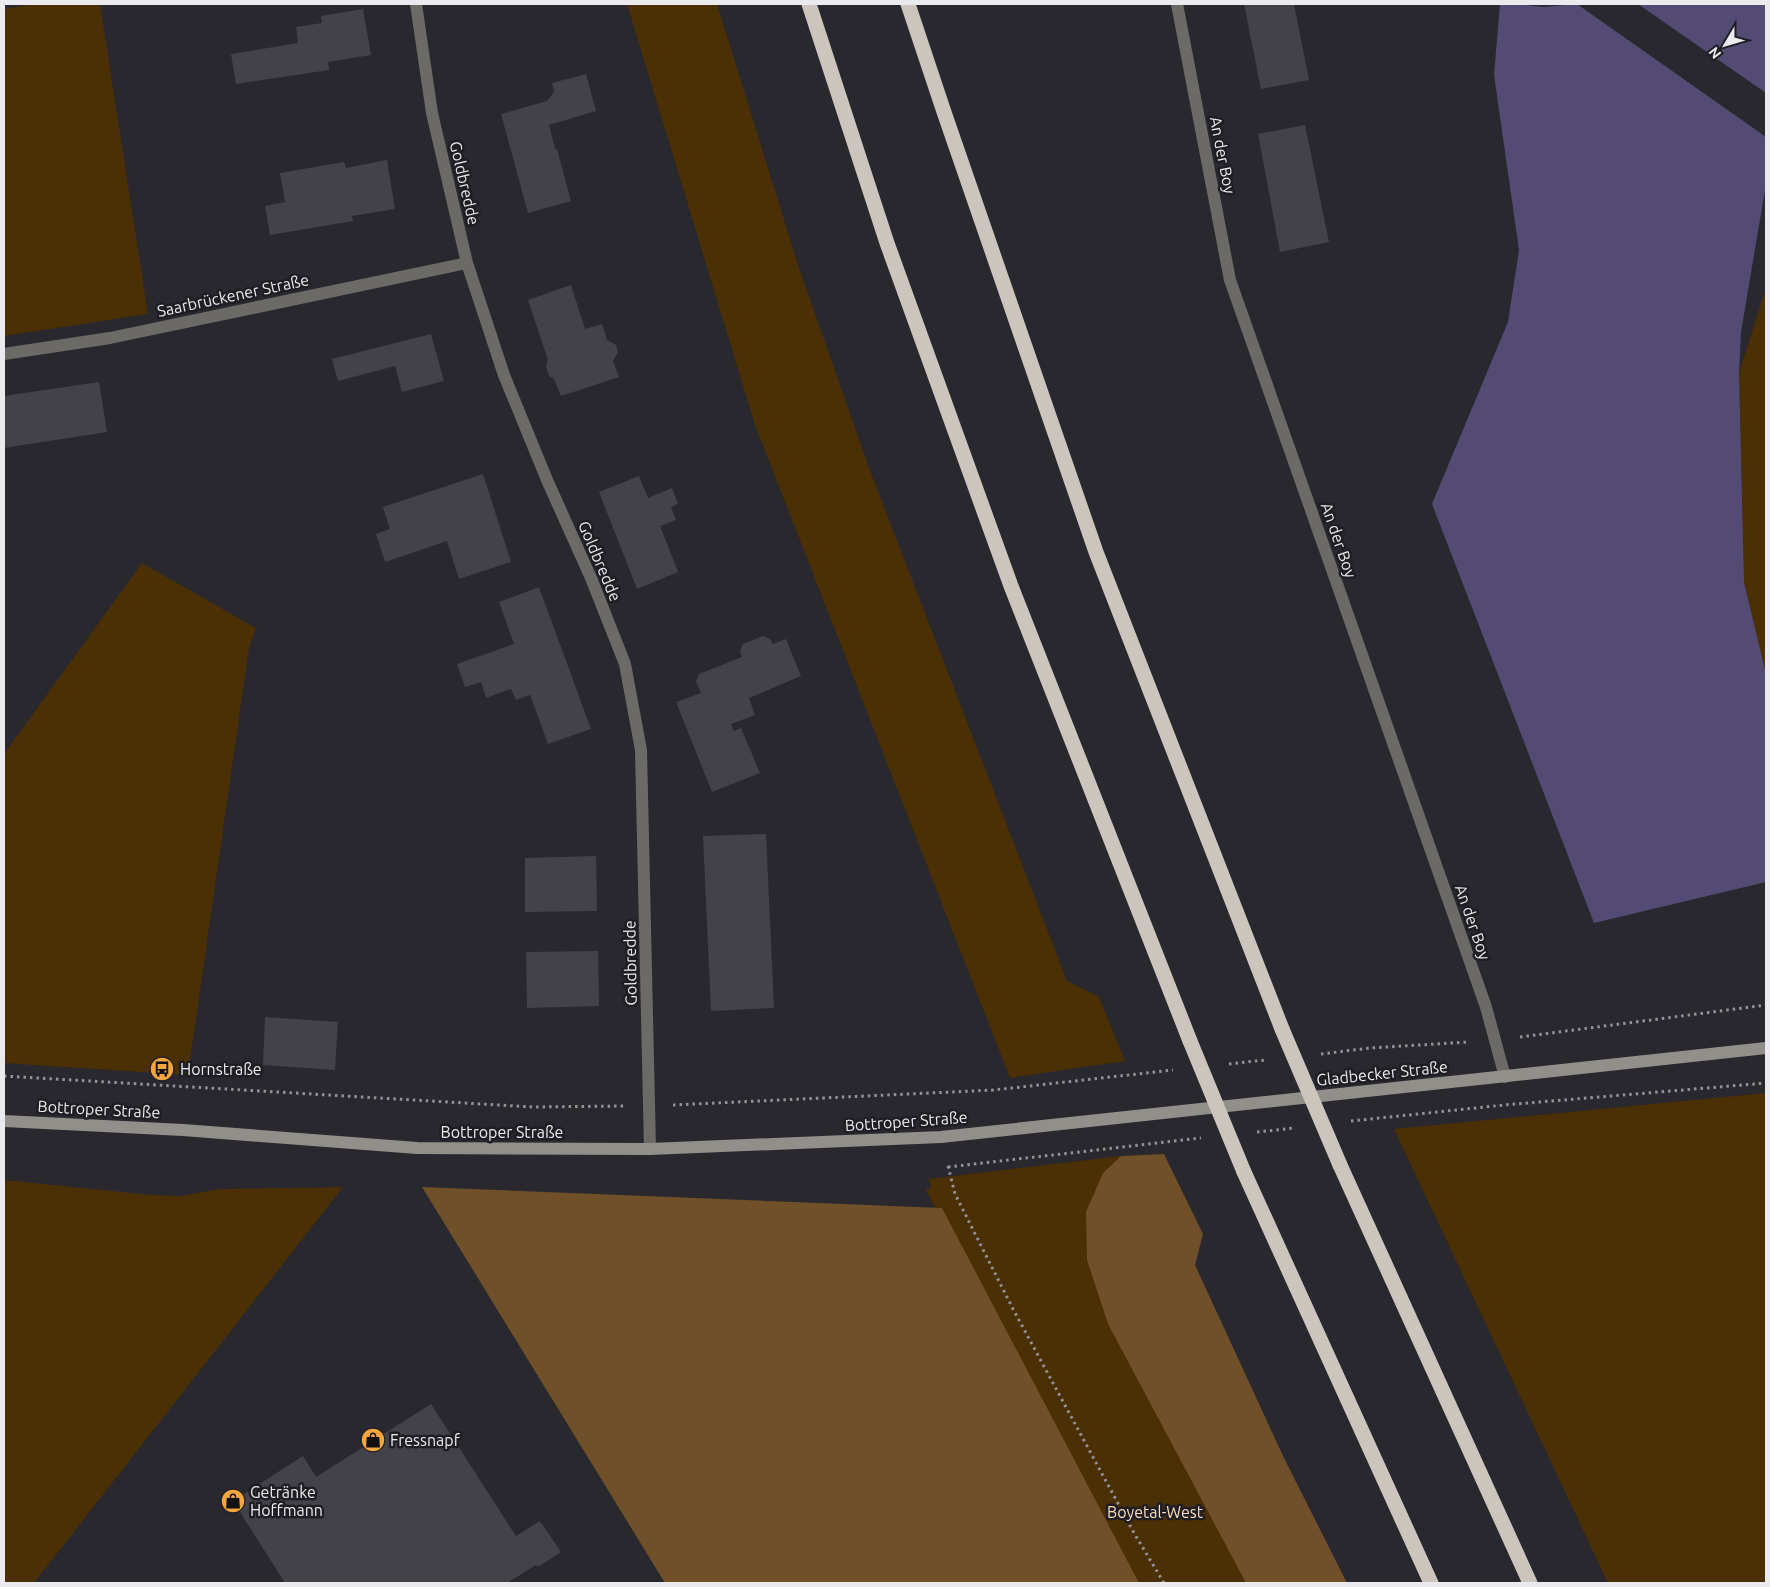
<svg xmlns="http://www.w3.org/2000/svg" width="1770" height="1587" viewBox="0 0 1770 1587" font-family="Ubuntu,sans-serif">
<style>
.green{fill:#4b2f05}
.forest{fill:#6f5029}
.water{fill:#544b75}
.building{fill:#434249}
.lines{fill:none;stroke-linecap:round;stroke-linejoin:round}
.path{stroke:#939297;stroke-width:3;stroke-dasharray:2.5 4;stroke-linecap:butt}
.minor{stroke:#6c6a67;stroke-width:12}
.secondary{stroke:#928f8b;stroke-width:12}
.motorway{stroke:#cbc5be;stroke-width:15}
.motorway-bridge{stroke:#cbc5be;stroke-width:15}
.labels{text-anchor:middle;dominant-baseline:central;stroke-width:5;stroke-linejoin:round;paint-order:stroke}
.street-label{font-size:16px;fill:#ebeaee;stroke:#1f1e24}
.poi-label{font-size:16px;fill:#ebeaee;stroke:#1f1e24;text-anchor:start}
.park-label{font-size:16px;fill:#fedeba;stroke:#1f1e24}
</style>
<rect width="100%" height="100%" fill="#29282e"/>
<g class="green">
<path d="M35,4H100L148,314L4,336V9Z"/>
<path d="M627,4H717L799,268L869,468L1067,981L1099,997L1125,1061L1010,1078L755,425Z"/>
<path d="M1766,288V674L1744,582L1739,373Z"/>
<path d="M142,563L256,628L249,648L188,1075L4,1063V754Z"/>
<path d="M1766,1093V1583H1608L1394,1129Z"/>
<path d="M1121,1156L1103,1173L1271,1583H1060L1100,1556L926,1189L932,1188L928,1179Z"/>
<path d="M4,1180L151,1195L182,1196L220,1189L343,1187L34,1583H4Z"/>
</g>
<g class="forest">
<path d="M1164,1154L1203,1234L1195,1265L1284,1458L1347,1583H1246L1108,1324L1087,1260L1086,1212L1103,1173L1121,1156Z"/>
<path d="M422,1187L942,1208L1139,1583H665Z"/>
</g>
<g class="water">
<path d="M1500,4H1517L1543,7L1577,4L1766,137V184L1741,332L1739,373L1744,582L1766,674V882L1594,923L1432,504L1508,322L1519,250L1494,75Z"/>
<path d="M1638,4H1766V93Z"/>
</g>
<g class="building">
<path d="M1244,4H1294L1309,80L1261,89Z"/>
<path d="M363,9L371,55L328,62L329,70L236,84L231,54L298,43L296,27L322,23L321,16Z"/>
<path d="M586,74L596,111L549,125L555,149H557L571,201L528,213L501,114L547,101L554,92L552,83Z"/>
<path d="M1305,125L1329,242L1280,252L1258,134Z"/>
<path d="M387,160L395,209L352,216L353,221L270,235L265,206L285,202L280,173L344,162L346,168Z"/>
<path d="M571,285L585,329L602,324L607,340L616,345L618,352L613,361L619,377L561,396L554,379L549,376L546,366L548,360L528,300Z"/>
<path d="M431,334L444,381L402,392L395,366L338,381L332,359Z"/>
<path d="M99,382L107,432L4,448V396Z"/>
<path d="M483,474L511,562L459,579L447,541L385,562L376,534L390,529L383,507Z"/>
<path d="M639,476L648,498L672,488L678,504L671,507L676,520L660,526L678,572L637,589L599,492Z"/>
<path d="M539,587L591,729L548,744L530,695L516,700L511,689L486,698L481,682L465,687L457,664L514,644L499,602Z"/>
<path d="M763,636L770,639L773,644L786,639L801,676L749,698L755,715L731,724L734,731L741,728L760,773L712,792L676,702L701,693L696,681L699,674L742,657L740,651L743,644Z"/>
<path d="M766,834L774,1008L711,1011L703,836Z"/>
<path d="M596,856L597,911L525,912V858Z"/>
<path d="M598,951L599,1006L527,1008L526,952Z"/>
<path d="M265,1017L338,1022L335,1070L263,1065Z"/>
<path d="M431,1404L516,1536L540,1521L561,1552L538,1567L536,1565L507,1583H285L233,1501L303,1456L316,1477Z"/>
</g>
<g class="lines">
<g class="path">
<path d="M1520,1037L1766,1005"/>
<path d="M1321,1054L1370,1048L1469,1042"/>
<path d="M1229,1064L1265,1060"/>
<path d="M4,1076L533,1107L625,1106"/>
<path d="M673,1105L994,1090L1173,1070"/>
<path d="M1351,1121L1504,1105L1766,1083"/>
<path d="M1257,1132L1295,1128"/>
<path d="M948,1166L955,1194L1013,1309L1134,1533L1164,1583"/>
<path d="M948,1167L1201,1138"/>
</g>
<g class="minor">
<path d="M416,4L432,113L467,263L504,375L547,480L591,578L625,664L641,750L650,1149"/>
<path d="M1177,4L1230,280L1486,1007L1505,1077"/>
<path d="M4,354L110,338L467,263"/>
</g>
<path class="secondary" d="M4,1121L183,1130L417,1148L650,1149L941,1137L1766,1048"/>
<g class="motorway">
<path d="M809,4L887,243L1011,586L1190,1041"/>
<path d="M908,4L944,112L1096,552L1282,1029"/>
<path d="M1340,1165L1530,1583"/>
<path d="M1244,1172L1431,1583"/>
</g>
<g class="motorway-bridge">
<path d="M1282,1029L1340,1165"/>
<path d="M1190,1041L1244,1172"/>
</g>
</g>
<defs>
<g id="bus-disc" transform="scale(1.25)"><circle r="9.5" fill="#f1a63f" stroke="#1f1e24"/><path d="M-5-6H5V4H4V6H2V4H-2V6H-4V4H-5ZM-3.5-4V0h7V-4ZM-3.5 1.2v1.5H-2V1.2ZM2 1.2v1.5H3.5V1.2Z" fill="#111"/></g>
<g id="shop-disc" transform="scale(1.25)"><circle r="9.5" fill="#f1a63f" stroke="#1f1e24"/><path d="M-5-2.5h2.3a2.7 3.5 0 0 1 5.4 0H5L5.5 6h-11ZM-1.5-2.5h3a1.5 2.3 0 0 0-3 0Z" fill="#111"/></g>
</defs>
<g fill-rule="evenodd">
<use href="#bus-disc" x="162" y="1069"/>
<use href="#shop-disc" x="373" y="1440"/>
<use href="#shop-disc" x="233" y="1501"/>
</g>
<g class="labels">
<g class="street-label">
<text transform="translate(1223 155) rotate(79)">An der Boy</text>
<text transform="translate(465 183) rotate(77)">Goldbredde</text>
<text transform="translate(233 295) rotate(-12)">Saarbrückener Straße</text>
<text transform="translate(1339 540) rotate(71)">An der Boy</text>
<text transform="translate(600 561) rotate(67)">Goldbredde</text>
<text transform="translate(1473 922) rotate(71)">An der Boy</text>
<text transform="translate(630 963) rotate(-91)">Goldbredde</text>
<text transform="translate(1382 1073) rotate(-6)">Gladbecker Straße</text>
<text transform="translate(99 1109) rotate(3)">Bottroper Straße</text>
<text transform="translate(906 1121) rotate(-4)">Bottroper Straße</text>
<text x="502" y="1132">Bottroper Straße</text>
</g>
<g class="poi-label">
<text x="180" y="1069">Hornstraße</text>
<text x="390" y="1440">Fressnapf</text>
<text x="250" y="1492">Getränke<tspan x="250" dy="18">Hoffmann</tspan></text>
</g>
<g class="park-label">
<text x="1155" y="1512">Boyetal-West</text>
</g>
</g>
<rect width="1770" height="1587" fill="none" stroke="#ebeaee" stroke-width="10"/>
<g transform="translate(1725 45) rotate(232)" stroke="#1f1e24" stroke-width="4" paint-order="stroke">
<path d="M0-4L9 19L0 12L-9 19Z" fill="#ebeaee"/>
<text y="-8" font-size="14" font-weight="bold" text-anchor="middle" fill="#ebeaee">N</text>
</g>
</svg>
